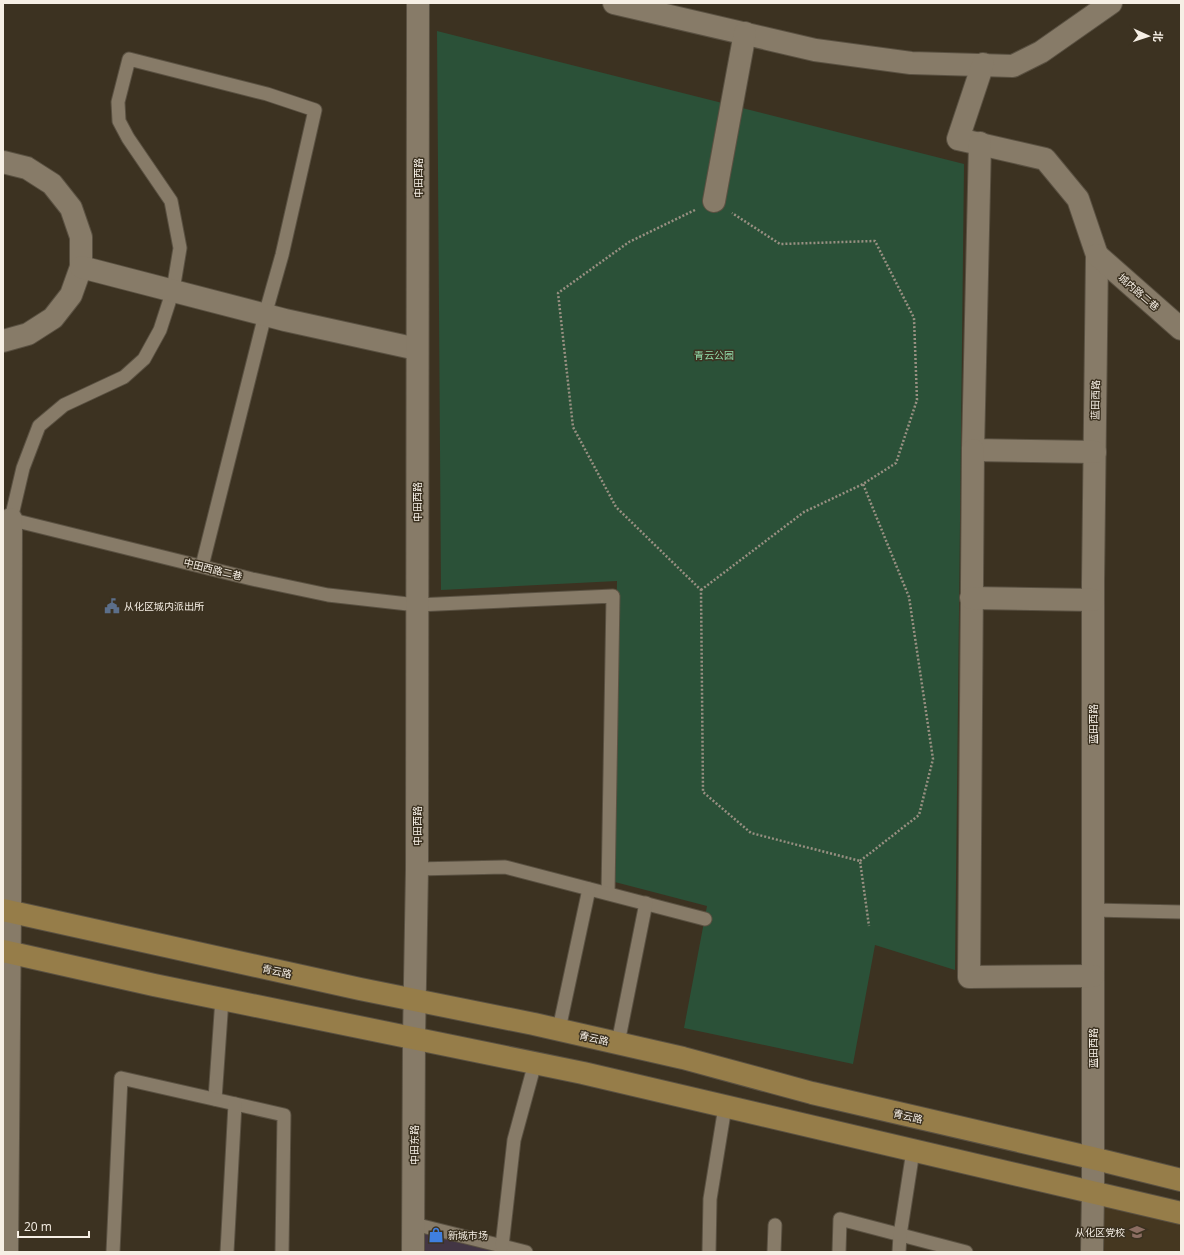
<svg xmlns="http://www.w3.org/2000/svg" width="1184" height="1255" viewBox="0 0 1184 1255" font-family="'Open Sans','Noto Sans SC',sans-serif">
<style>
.commercial{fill:#433644}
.built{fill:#453720}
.green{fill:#2b5138}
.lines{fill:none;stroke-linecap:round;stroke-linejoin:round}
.service-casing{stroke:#5a5142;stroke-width:15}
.minor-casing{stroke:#5a5142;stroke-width:24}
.tertiary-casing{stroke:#5a5142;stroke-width:24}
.secondary-casing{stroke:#5a5142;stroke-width:24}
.path{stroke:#989082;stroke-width:2.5;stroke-dasharray:2 2;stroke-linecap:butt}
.service{stroke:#877b68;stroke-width:13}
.minor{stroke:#877b68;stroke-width:22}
.tertiary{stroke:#877b68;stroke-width:22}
.secondary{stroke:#967d49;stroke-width:22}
.labels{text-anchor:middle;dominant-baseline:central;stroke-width:3;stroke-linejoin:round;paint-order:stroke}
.street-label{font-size:10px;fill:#f6efe5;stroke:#3c3221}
.park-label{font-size:10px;fill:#92ddab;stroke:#3c3221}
.poi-label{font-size:10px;fill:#f6efe5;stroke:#3c3221;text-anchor:start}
</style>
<rect width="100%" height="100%" fill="#3c3221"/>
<path class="commercial" d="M414,1224L526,1252H414Z"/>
<path class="built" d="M1093,1192L1181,1212V1252H1092Z"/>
<path class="green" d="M437,31L964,164L955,970L875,945L853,1064L684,1028L707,906L611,881L617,581L441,590Z"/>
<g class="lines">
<g class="service-casing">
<g id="service">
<path d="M5,518L252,579L328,595L417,605L613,596L608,893"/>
<path d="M11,519L23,468L39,426L64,405L124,377L144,359L160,330L173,290L180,248L171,201L128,138L119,121L118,102L129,59L267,94L315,110L282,255L265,315L202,566"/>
<path d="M417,869L505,867L705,919"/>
<path d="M1093,910L1181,912"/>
<path d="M559,1029L589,889"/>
<path d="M618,1043L646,903"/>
<path d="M215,1099L222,999"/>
<path d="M414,1224L526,1252"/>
<path d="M502,1246L514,1140L535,1063"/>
<path d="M113,1252L121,1078L284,1115L282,1252"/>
<path d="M227,1252L235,1104"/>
<path d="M709,1252L710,1199L725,1107"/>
<path d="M774,1252L775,1225"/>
<path d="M839,1252L840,1219L966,1252"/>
<path d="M899,1252L900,1235L913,1151"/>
</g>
</g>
<g class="minor-casing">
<g id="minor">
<path d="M614,3L815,50L911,63L1013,66L1041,52L1111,3"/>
<path d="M983,64L958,139L1045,159L1078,199L1097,255L1093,583V1192"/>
<path d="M980,143L973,450L1095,452"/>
<path d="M714,201L745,33"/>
<path d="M1097,255L1181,329"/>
<path d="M973,450L969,977L1093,976"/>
<path d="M971,598L1093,600"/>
<path d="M10,911L11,519"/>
</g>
</g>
<g class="tertiary-casing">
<g id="tertiary">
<path d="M3,162L27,168L52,184L71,208L81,237V267L71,295L53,318L28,334L3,341"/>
<path d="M81,267L285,320L417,349"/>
<path d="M7,1252L10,911"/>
<path d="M413,1252L414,1038L417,869L418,3"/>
<path d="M1092,1252L1093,1192"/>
</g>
</g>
<g class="secondary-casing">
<g id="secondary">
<path d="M3,910L360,989L534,1024L683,1058L812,1093L1092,1158L1181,1180"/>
<path d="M3,951L154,985L583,1073L1181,1213"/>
</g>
</g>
<g class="path">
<path d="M695,210L629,242L558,293L573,427L616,507L701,590L703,792L751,833L860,861L869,926"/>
<path d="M701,590L804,512L863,484L896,463L917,400L914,318L875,241L780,244L732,213"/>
<path d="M860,861L919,815L933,759L909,597L863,484"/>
</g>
<use href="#service" class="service"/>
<use href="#minor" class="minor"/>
<use href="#tertiary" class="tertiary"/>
<use href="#secondary" class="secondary"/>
</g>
<defs>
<g id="civic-bare" transform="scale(1.2)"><path d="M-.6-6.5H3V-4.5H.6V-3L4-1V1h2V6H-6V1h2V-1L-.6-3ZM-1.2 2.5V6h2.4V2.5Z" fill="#5c6f8a" stroke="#3c3221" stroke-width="2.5" paint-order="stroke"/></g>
<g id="school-bare" transform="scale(1.2)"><path d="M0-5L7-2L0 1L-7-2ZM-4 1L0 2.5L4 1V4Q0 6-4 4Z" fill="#8d6e63" stroke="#3c3221" stroke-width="2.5" paint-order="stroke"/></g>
<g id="shop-bare" transform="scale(1.2)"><path d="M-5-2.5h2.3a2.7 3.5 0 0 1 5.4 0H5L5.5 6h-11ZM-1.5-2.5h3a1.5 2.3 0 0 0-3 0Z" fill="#3f7fe0" stroke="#3c3221" stroke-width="2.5" paint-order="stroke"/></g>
</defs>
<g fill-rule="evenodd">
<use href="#civic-bare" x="112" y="606"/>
<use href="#school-bare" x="1137" y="1232"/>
<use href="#shop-bare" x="436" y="1235"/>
</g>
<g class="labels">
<g class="street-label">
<text transform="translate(418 178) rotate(-90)">中田西路</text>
<text transform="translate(1139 292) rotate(41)">城内路二巷</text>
<text transform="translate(1095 400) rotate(-89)">蓝田西路</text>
<text transform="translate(417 502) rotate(-90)">中田西路</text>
<text transform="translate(213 569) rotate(14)">中田西路二巷</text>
<text transform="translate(1093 724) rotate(-90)">蓝田西路</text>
<text transform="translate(417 826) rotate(-90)">中田西路</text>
<text transform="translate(277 971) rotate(12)">青云路</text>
<text transform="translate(594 1038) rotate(13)">青云路</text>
<text transform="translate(1093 1048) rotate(-90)">蓝田西路</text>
<text transform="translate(908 1116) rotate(13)">青云路</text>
<text transform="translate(414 1145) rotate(-90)">中田东路</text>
</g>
<g class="park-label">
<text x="714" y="355">青云公园</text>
</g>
<g class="poi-label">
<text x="124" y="606">从化区城内派出所</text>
<text x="1125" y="1232" text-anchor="end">从化区党校</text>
<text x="448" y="1235">新城市场</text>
</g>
</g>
<rect width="1184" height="1255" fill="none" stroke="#f6efe5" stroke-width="8"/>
<g transform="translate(1148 36) rotate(93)" stroke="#3c3221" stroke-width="3" paint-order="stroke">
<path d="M0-3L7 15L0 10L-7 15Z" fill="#f6efe5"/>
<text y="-6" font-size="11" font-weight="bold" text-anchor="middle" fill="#f6efe5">北</text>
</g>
<path d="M18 1231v6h71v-6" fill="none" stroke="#f6efe5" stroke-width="2"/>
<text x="24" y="1231" font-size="12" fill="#f6efe5" stroke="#3c3221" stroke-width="3" paint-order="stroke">20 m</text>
</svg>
